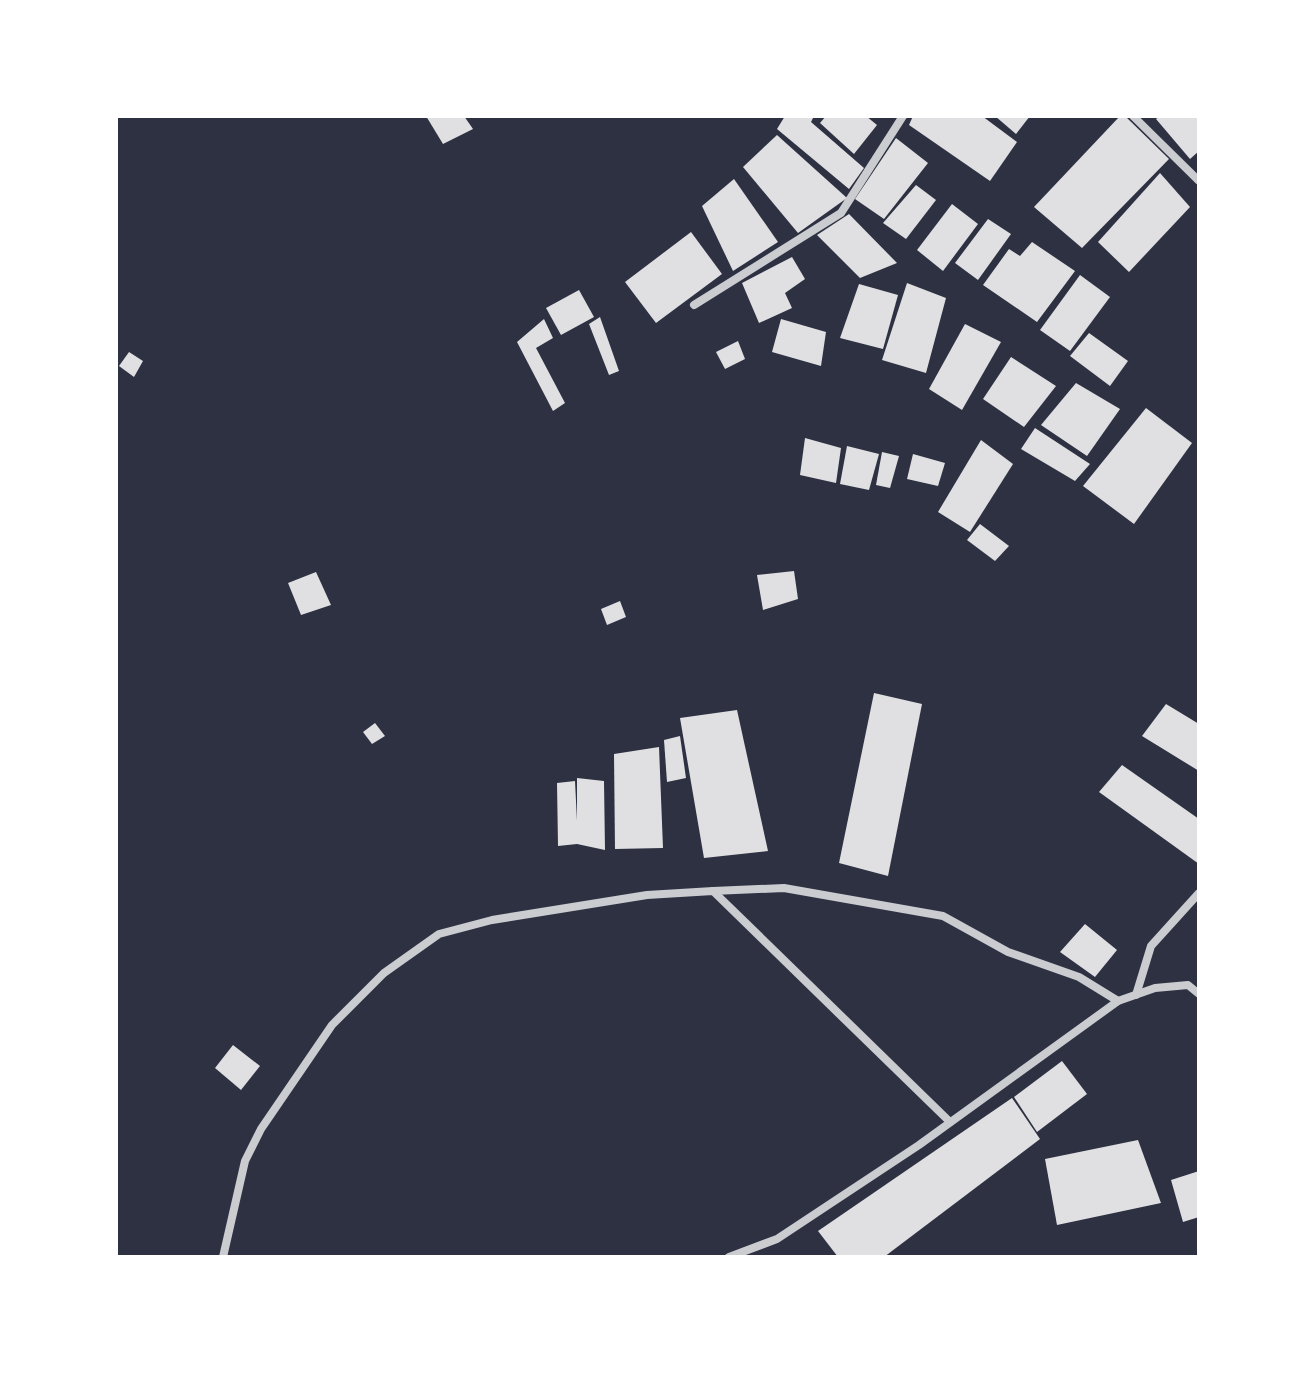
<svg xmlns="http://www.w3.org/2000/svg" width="1315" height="1373" viewBox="0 0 1315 1373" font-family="Poppins,sans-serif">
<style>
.building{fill:#e0e0e3}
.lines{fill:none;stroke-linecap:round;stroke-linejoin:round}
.minor{stroke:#caccd0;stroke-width:8}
</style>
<rect width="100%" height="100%" fill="#2d3142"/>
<g class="building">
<path d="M426,116H464L473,129L443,144Z"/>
<path d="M785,116H814L811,122L864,168L849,189L777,129Z"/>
<path d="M826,116H866L877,125L854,154L820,123Z"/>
<path d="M913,116H982L1017,142L990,181L909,125Z"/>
<path d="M995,116H1030L1016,134Z"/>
<path d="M1120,116H1125L1169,159L1082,248L1034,207Z"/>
<path d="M1160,116H1199V151L1190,159L1156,119Z"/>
<path d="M777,135L847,198L798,233L743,167Z"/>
<path d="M896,138L928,163L884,219L855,199Z"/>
<path d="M1160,173L1190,207L1129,272L1098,242Z"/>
<path d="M734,179L778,242L733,271L702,206Z"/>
<path d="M916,185L936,200L906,239L883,223Z"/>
<path d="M952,204L978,224L943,271L917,250Z"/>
<path d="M849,214L897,263L860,278L817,235Z"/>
<path d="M988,219L1011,234L978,280L955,263Z"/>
<path d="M691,232L722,274L656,323L625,282Z"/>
<path d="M1032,242L1075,271L1037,322L983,285L1009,249L1020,256Z"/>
<path d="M792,257L805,279L785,293L792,308L759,323L742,283Z"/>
<path d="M1080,275L1110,297L1070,351L1040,330Z"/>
<path d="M907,283L946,298L926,373L882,360Z"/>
<path d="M859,284L898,295L883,349L840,338Z"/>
<path d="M579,290L594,317L561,335L546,308Z"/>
<path d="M600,317L619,371L609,375L589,324Z"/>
<path d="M544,319L553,338L536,348L565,403L553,411L517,342Z"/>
<path d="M781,319L826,332L821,366L772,352Z"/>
<path d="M965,324L1001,342L962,410L929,389Z"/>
<path d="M1089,333L1128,361L1110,386L1070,356Z"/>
<path d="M738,341L745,359L725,369L716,352Z"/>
<path d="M129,352L143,361L134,377L119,366Z"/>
<path d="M1011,357L1056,386L1024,427L983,399Z"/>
<path d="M1076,383L1120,409L1087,456L1041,425Z"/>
<path d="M1146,408L1192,443L1134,524L1083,486Z"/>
<path d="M1035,428L1090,464L1075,481L1021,449Z"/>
<path d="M805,438L841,448L836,483L800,475Z"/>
<path d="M981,440L1013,464L970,532L938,512Z"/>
<path d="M847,446L879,454L869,490L840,484Z"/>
<path d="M882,452L899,456L890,488L876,485Z"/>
<path d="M913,454L945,463L938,486L907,479Z"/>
<path d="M980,524L1009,546L995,561L967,540Z"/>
<path d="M794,571L798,599L763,610L757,575Z"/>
<path d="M316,572L331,605L301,615L288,583Z"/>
<path d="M620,601L626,617L607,625L601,609Z"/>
<path d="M874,693L922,704L888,876L839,863Z"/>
<path d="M1166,704L1199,724V771L1142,736Z"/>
<path d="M737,710L768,851L704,858L680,718Z"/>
<path d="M375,723L385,736L372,744L363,732Z"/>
<path d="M680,736L686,778L667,782L664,740Z"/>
<path d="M659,747L663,848L615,849L614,754Z"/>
<path d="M1122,765L1199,819V864L1099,792Z"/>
<path d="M577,778L604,781L605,850L577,844L558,846L557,783L575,781L577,821Z"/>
<path d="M1085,924L1117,950L1095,977L1060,952Z"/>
<path d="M233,1045L260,1066L241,1090L215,1068Z"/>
<path d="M1062,1061L1087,1094L1037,1132L1014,1097Z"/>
<path d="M1012,1098L1040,1139L884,1257H838L818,1231Z"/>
<path d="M1138,1140L1161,1203L1057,1225L1045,1159Z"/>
<path d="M1199,1171V1217L1183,1222L1171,1180Z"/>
</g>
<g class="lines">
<g class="minor">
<path d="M1133,116L1199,181"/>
<path d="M694,305L841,213L903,116"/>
<path d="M713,891L784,888L943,916L1008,952L1079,977L1118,1001"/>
<path d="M1136,995L1151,946L1199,893"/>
<path d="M223,1257L245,1161L261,1129L332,1025L384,973L439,934L492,920L647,895L713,891L950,1122"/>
<path d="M729,1257L777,1239L919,1145L1118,1001L1155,988L1188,985L1199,994"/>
</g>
</g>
<rect width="1315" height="1373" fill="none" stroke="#ffffff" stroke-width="236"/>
</svg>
